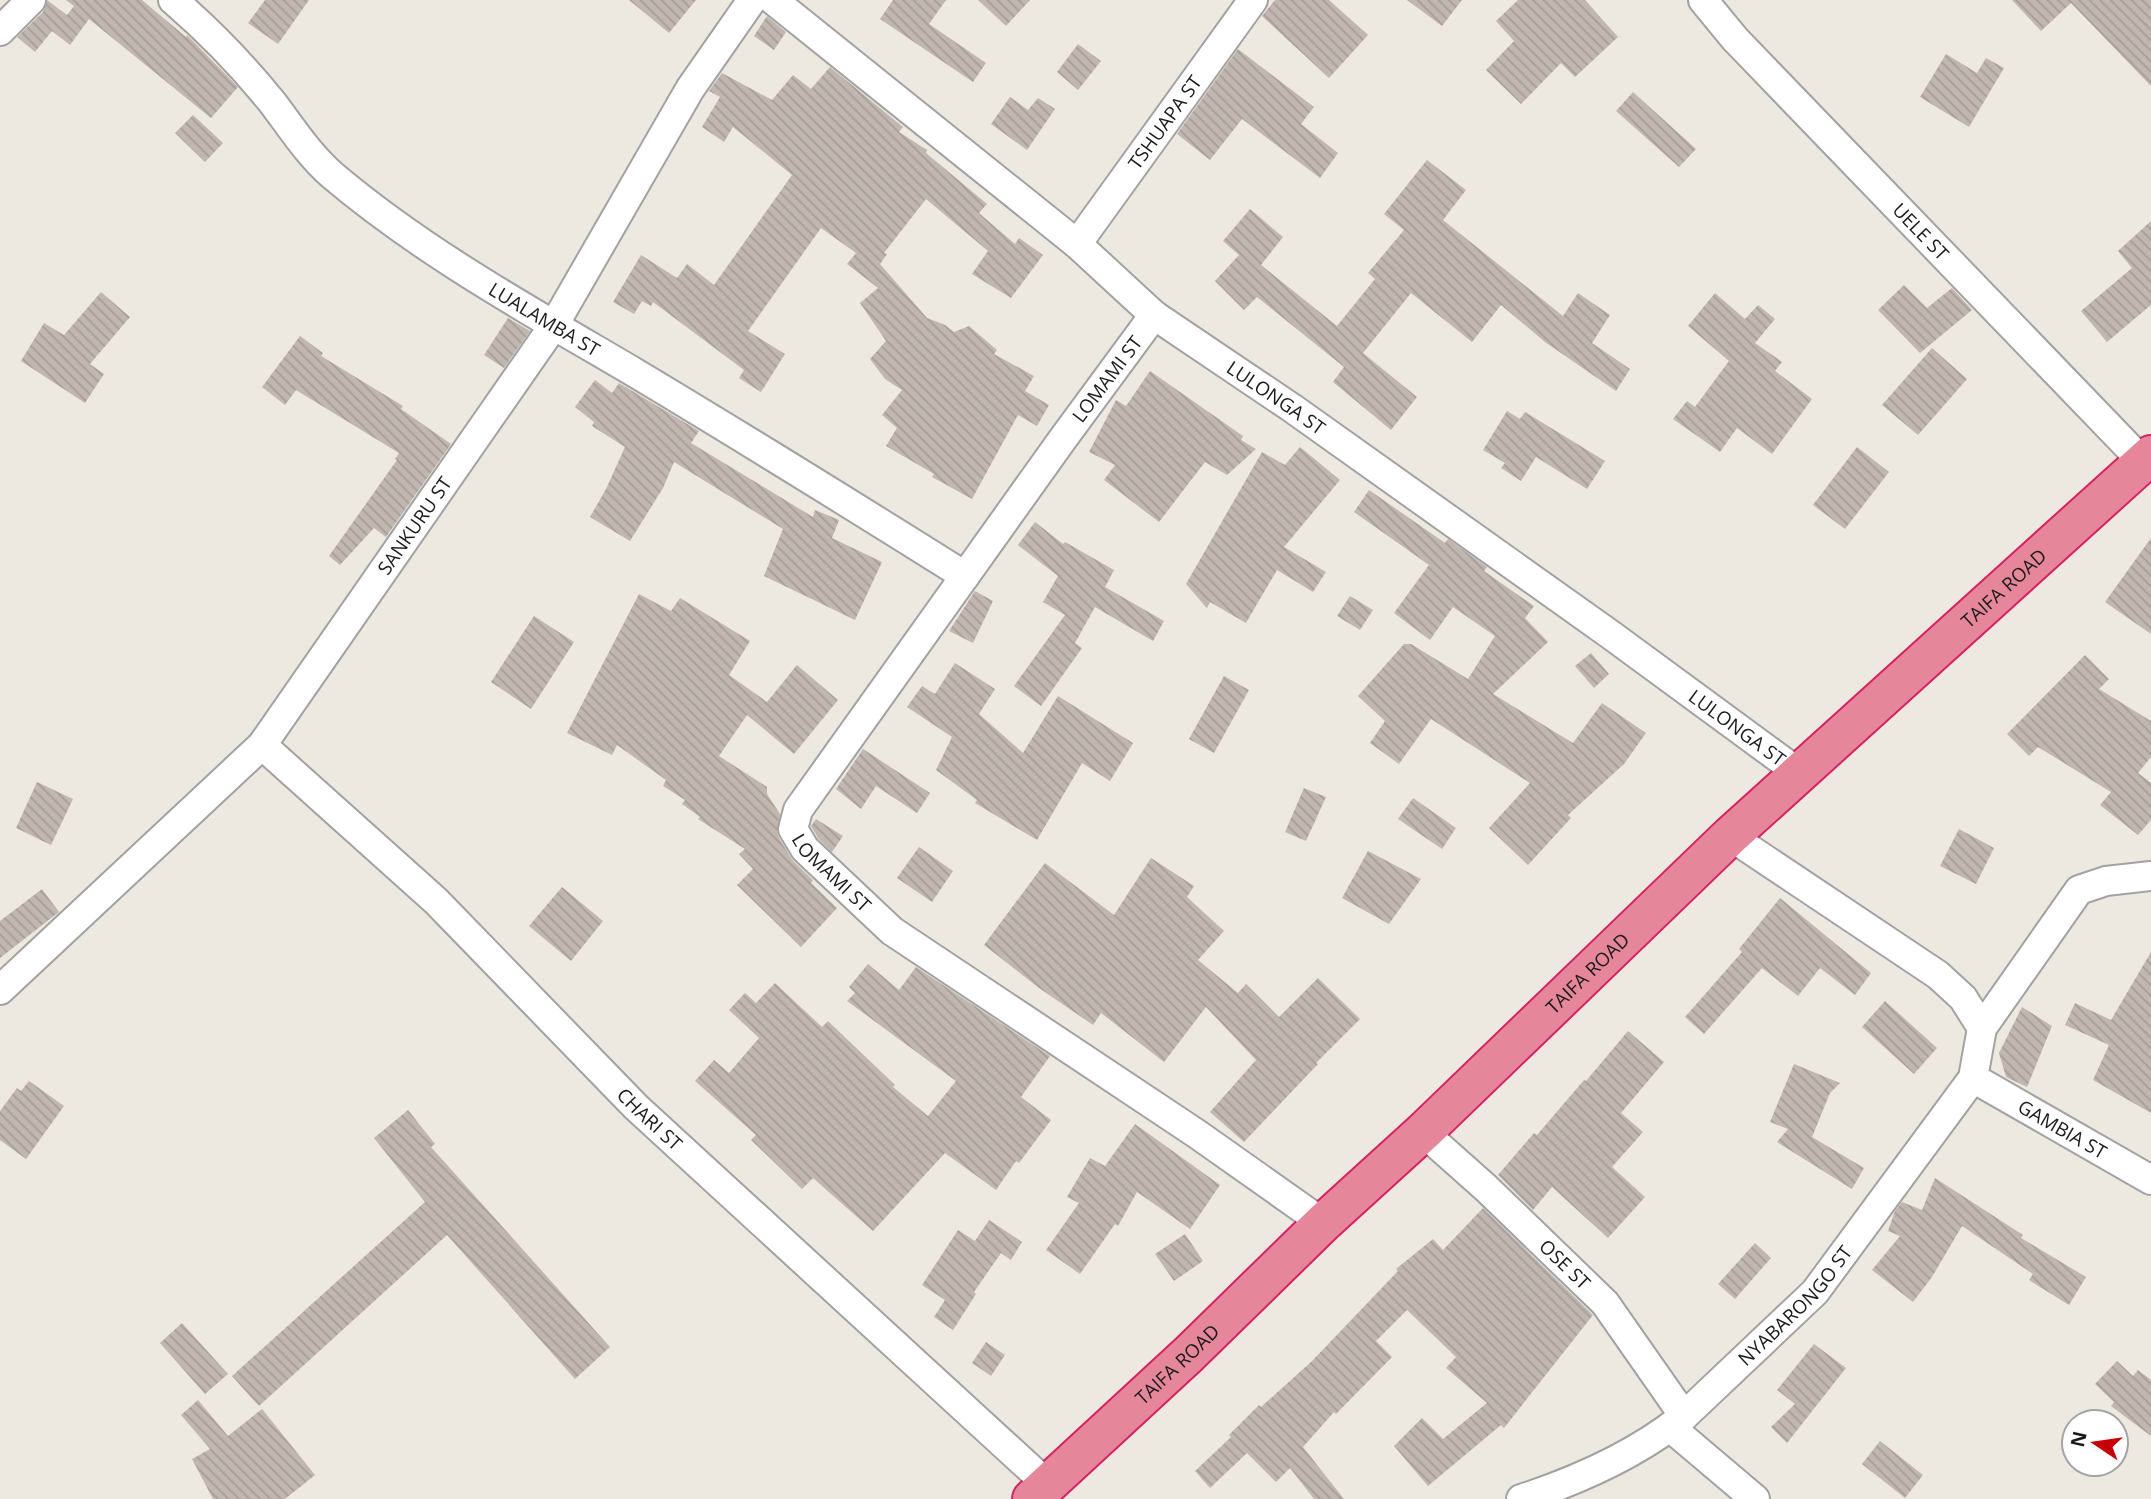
<svg xmlns="http://www.w3.org/2000/svg" width="2151" height="1499" viewBox="0 0 2151 1499" font-family="'Open Sans',sans-serif">
<style>
.building{fill:url(#building-back-hatch)}
.lines{fill:none;stroke-linecap:round;stroke-linejoin:round}
.street-casing{stroke:#a2a2a2;stroke-width:32}
.highway-casing{stroke:#d52265;stroke-width:42}
.street{stroke:#fff;stroke-width:28}
.highway{stroke:#e6869b;stroke-width:38}
.labels{text-anchor:middle;dominant-baseline:central;stroke-width:7;stroke-linejoin:round;paint-order:stroke}
.street-label{font-size:19px;fill:#1b1b1b;stroke:#fff}
</style>
<defs>
<pattern id="building-back-hatch" width="6" height="6" patternUnits="userSpaceOnUse" patternTransform="scale(1.75)"><rect width="6" height="6" fill="#c1b7b0"/><path d="M-1 5l2 2M0 0l6 6M5-1l2 2" fill="none" stroke="#a59d97"/></pattern>
</defs>
<rect width="100%" height="100%" fill="#ede8e0"/>
<g class="building">
<path d="M47,0L67,15L74,6L66,0H142L186,37L187,35L238,87L211,118L89,19L70,45L52,31L35,52L17,37L43,12Z"/>
<path d="M265,0H309L278,44L248,23Z"/>
<path d="M629,0H696L669,33Z"/>
<path d="M893,0H946L929,24L986,63L973,82L880,19Z"/>
<path d="M978,0H1030L1006,26Z"/>
<path d="M1275,0H1329L1368,35L1329,78L1262,16Z"/>
<path d="M1407,0H1462L1442,26Z"/>
<path d="M1518,0H1585L1618,37L1575,77L1561,63L1521,104L1486,70L1514,41L1496,21Z"/>
<path d="M2012,0H2151V86L2071,3L2041,31Z"/>
<path d="M767,16L786,32L774,50L754,36Z"/>
<path d="M1078,44L1101,61L1078,90L1057,72Z"/>
<path d="M1238,49L1314,107L1301,124L1338,153L1320,178L1242,119L1210,160L1177,134Z"/>
<path d="M1946,54L1977,73L1986,58L2004,68L1969,127L1920,97Z"/>
<path d="M830,67L903,127L899,132L927,150L926,153L987,204L979,213L1015,244L1019,238L1043,255L1011,298L972,274L988,251L926,199L884,253L887,254L880,264L927,318L945,325L954,332L969,326L997,350L994,354L1034,376L1025,391L1049,405L1037,426L1018,415L972,499L932,477L934,474L886,446L897,428L882,415L902,390L885,379L870,359L886,341L860,303L878,288L847,264L856,253L821,228L748,331L785,354L761,392L739,378L744,370L653,302L651,306L642,301L634,314L613,302L641,255L677,278L687,264L714,285L792,175L733,127L724,142L702,127L720,97L709,91L722,73L772,100L793,75L811,89Z"/>
<path d="M1633,92L1696,149L1679,167L1616,111Z"/>
<path d="M1010,97L1028,110L1038,98L1055,109L1027,150L991,124Z"/>
<path d="M193,115L223,143L205,162L175,133Z"/>
<path d="M1427,160L1466,190L1443,220L1563,316L1578,293L1610,315L1592,343L1630,369L1616,391L1545,342L1501,305L1472,342L1411,293L1363,353L1417,397L1391,430L1333,382L1344,367L1257,297L1244,310L1215,281L1239,255L1223,241L1250,209L1283,237L1261,265L1337,326L1375,279L1368,273L1404,230L1384,214Z"/>
<path d="M2151,221V305L2107,342L2081,311L2132,268L2118,251Z"/>
<path d="M1904,285L1927,308L1952,288L1972,310L1920,353L1878,310Z"/>
<path d="M101,292L130,317L90,364L104,374L85,403L21,361L44,323L64,335Z"/>
<path d="M1715,293L1745,319L1758,305L1775,319L1755,343L1782,362L1775,371L1812,399L1772,454L1737,428L1720,452L1673,419L1687,401L1695,407L1729,361L1688,326Z"/>
<path d="M508,318L530,331L504,368L484,355Z"/>
<path d="M300,336L323,353L321,356L403,406L401,409L451,444L386,537L374,528L340,565L329,556L397,460L395,459L399,453L296,390L285,405L262,387Z"/>
<path d="M1932,348L1967,379L1918,435L1882,405Z"/>
<path d="M1150,371L1243,436L1241,440L1256,449L1227,475L1205,462L1159,522L1104,480L1115,465L1089,452L1116,400L1126,406Z"/>
<path d="M595,380L612,393L619,383L699,431L691,443L813,517L815,510L839,520L832,538L882,562L855,620L764,576L783,529L674,462L663,488L630,541L590,517L606,489L625,447L592,426L594,422L575,407Z"/>
<path d="M1507,411L1520,419L1525,412L1605,461L1587,489L1536,457L1521,481L1501,468L1505,463L1483,450Z"/>
<path d="M1300,447L1340,480L1284,547L1326,572L1313,592L1277,570L1246,623L1210,602L1207,608L1186,584L1262,452L1285,465Z"/>
<path d="M1857,447L1889,472L1845,529L1813,505Z"/>
<path d="M1369,490L1445,543L1448,539L1487,567L1484,571L1534,606L1525,618L1548,642L1493,694L1573,743L1602,703L1646,733L1624,764L1568,815L1571,818L1528,865L1489,828L1530,783L1431,719L1399,764L1370,743L1385,721L1358,696L1404,644H1411L1468,679L1495,636L1453,607L1430,640L1394,613L1429,565L1354,512Z"/>
<path d="M1035,522L1063,544L1065,542L1114,570L1105,587L1164,621L1153,641L1095,607L1075,643L1082,648L1041,706L1014,686L1065,615L1043,602L1058,576L1018,545Z"/>
<path d="M2151,538V634L2105,602Z"/>
<path d="M975,591L993,601L973,643L949,631Z"/>
<path d="M639,594L671,611L680,598L750,641L729,675L767,702L797,665L838,700L794,754L747,715L719,756L767,787V794L780,814L777,831L779,838L793,861L813,880L811,883L837,908L801,947L737,885L753,869L739,854L745,849L698,819L700,817L682,804L685,800L663,786L666,780L617,745L612,755L567,733Z"/>
<path d="M1350,596L1373,610L1360,630L1337,616Z"/>
<path d="M534,616L574,642L531,709L491,682Z"/>
<path d="M1591,653L1609,674L1594,688L1575,666Z"/>
<path d="M2085,655L2109,679L2099,689L2151,721V757L2138,773L2151,783V820L2138,835L2100,805L2111,792L2038,747L2029,756L2007,734Z"/>
<path d="M955,663L995,689L979,714L1023,753L1058,696L1133,743L1110,781L1082,763L1037,840L975,803L977,800L936,770L952,737L907,707L922,686L935,694Z"/>
<path d="M1224,676L1249,690L1214,753L1189,739Z"/>
<path d="M863,749L930,793L917,813L876,786L861,809L836,789Z"/>
<path d="M37,782L73,799L51,845L16,828Z"/>
<path d="M1304,788L1326,797L1306,841L1285,832Z"/>
<path d="M1413,798L1456,828L1442,849L1398,819Z"/>
<path d="M816,819L843,836L832,852L818,838L811,826Z"/>
<path d="M1959,829L1994,848L1976,884L1940,866Z"/>
<path d="M919,847L953,871L932,902L897,878Z"/>
<path d="M1368,851L1421,879L1389,924L1342,898Z"/>
<path d="M1151,858L1194,886L1187,897L1224,931L1198,960L1238,993L1246,984L1279,1017L1318,978L1360,1019L1316,1063L1318,1064L1244,1142L1210,1112L1256,1060L1206,1007L1164,1062L1101,1013L1093,1025L1039,988L984,945L1045,863L1114,915Z"/>
<path d="M562,887L603,921L571,961L529,926Z"/>
<path d="M42,889L59,912L0,958V921Z"/>
<path d="M1780,898L1871,973L1855,995L1820,968L1798,996L1762,968L1704,1034L1685,1017L1742,952L1739,949Z"/>
<path d="M2151,952V1113L2093,1080L2109,1045L2065,1025L2075,1003L2111,1020Z"/>
<path d="M868,964L899,990L916,967L1050,1056L1021,1097L1051,1120L1019,1163L1016,1161L996,1190L945,1153L873,1231L813,1178L802,1189L751,1140L756,1135L695,1081L714,1060L729,1073L759,1038L729,1010L745,993L756,1003L775,983L822,1027L828,1021L895,1085L893,1087L928,1116L956,1081L847,1001L855,993L849,987Z"/>
<path d="M1885,1001L1937,1048L1914,1074L1862,1027Z"/>
<path d="M2022,1007L2052,1026L2027,1087L2006,1077L1999,1053Z"/>
<path d="M1628,1031L1664,1062L1621,1113L1643,1132L1612,1167L1645,1197L1608,1238L1552,1187L1533,1210L1498,1175L1534,1133L1537,1135L1584,1080L1586,1081Z"/>
<path d="M1794,1064L1840,1083L1830,1093L1812,1137L1864,1168L1852,1189L1777,1142L1788,1129L1770,1122Z"/>
<path d="M29,1081L64,1106L26,1159L0,1140V1111L17,1088L21,1091Z"/>
<path d="M408,1110L435,1144L431,1147L610,1347L575,1379L447,1235L259,1406L232,1376L425,1202L374,1138Z"/>
<path d="M1135,1124L1220,1185L1190,1229L1137,1192L1118,1226L1115,1224L1080,1274L1046,1250L1079,1203L1067,1197L1090,1158L1105,1166Z"/>
<path d="M1935,1178L2023,1235L2021,1238L2086,1277L2069,1305L2029,1280L2033,1274L1962,1226L1932,1277L1913,1302L1872,1270L1900,1236L1888,1231L1895,1211L1902,1202L1922,1210Z"/>
<path d="M1483,1208L1593,1315L1504,1428L1501,1425L1428,1486L1394,1446L1422,1418L1443,1439L1487,1403L1446,1368L1456,1357L1407,1310L1376,1341L1392,1357L1336,1414L1334,1412L1303,1447L1344,1499H1314L1290,1468L1276,1482L1247,1453L1210,1488L1195,1471L1231,1437L1229,1435L1259,1405L1261,1407L1312,1361L1398,1271L1396,1269L1433,1239L1443,1250Z"/>
<path d="M989,1220L1022,1242L1011,1260L1001,1253L974,1292L976,1294L953,1330L934,1317L945,1300L922,1285L958,1230L975,1241Z"/>
<path d="M1185,1234L1203,1261L1174,1281L1155,1254Z"/>
<path d="M1755,1243L1771,1258L1735,1299L1718,1284Z"/>
<path d="M182,1323L228,1374L205,1394L160,1343Z"/>
<path d="M986,1342L1005,1355L991,1376L972,1363Z"/>
<path d="M1814,1344L1846,1368L1787,1443L1771,1427L1795,1404L1777,1390Z"/>
<path d="M2117,1361L2133,1376L2138,1370L2151,1380V1436L2111,1406L2114,1402L2095,1384Z"/>
<path d="M198,1400L228,1436L262,1409L315,1475L285,1499H213L192,1459L210,1449L181,1415Z"/>
<path d="M1880,1441L1923,1475L1905,1498L1862,1464Z"/>
</g>
<g class="lines">
<g class="street-casing">
<g id="street">
<path id="s1" d="M173,0C209,31 242,65 272,102C291,127 308,154 332,175C423,252 530,311 632,371C744,438 855,507 965,576"/>
<path id="s2" d="M773,0L1077,244L1154,315L1292,408L1611,635L1799,773"/>
<path id="s3" d="M1703,0L1735,39L2143,462"/>
<path d="M0,31L31,0"/>
<path id="s4" d="M1077,244L1253,0"/>
<path id="s5" d="M1154,315L1062,440L798,810L793,829L805,849L892,931L1197,1134L1323,1223"/>
<path id="s6" d="M262,745L436,901L636,1107L1047,1484"/>
<path id="s7" d="M0,990L262,745L554,325L690,89L752,0"/>
<path d="M1982,1028L2079,890L2106,881L2151,876"/>
<path id="s8" d="M1973,1078L2151,1180"/>
<path id="s9" d="M1423,1132L1486,1188L1605,1303L1684,1416"/>
<path d="M1670,1427L1755,1499"/>
<path id="s10" d="M1521,1499C1579,1480 1636,1455 1684,1416L1815,1292L1973,1078L1982,1028L1963,998L1938,975L1730,836"/>
</g>
</g>
<g class="highway-casing">
<g id="highway">
<path id="s11" d="M1032,1499L1189,1354L1323,1223L1423,1132L1730,836L2151,455"/>
</g>
</g>
<use href="#street" class="street"/>
<use href="#highway" class="highway"/>
</g>
<g class="labels">
<g class="street-label">
<text stroke="none"><textPath href="#s4" startOffset="150">TSHUAPA ST</textPath></text>
<text stroke="none"><textPath href="#s3" startOffset="318">UELE ST</textPath></text>
<text stroke="none"><textPath href="#s1" startOffset="494">LUALAMBA ST</textPath></text>
<text transform="translate(1107 379) rotate(-53)">LOMAMI ST</text>
<text stroke="none"><textPath href="#s2" startOffset="642">LULONGA ST</textPath></text>
<text stroke="none"><textPath href="#s7" startOffset="626">SANKURU ST</textPath></text>
<text stroke="none"><textPath href="#s11" startOffset="1332">TAIFA ROAD</textPath></text>
<text stroke="none"><textPath href="#s2" startOffset="1209">LULONGA ST</textPath></text>
<text stroke="none"><textPath href="#s5" startOffset="688">LOMAMI ST</textPath></text>
<text stroke="none"><textPath href="#s11" startOffset="765">TAIFA ROAD</textPath></text>
<text stroke="none"><textPath href="#s6" startOffset="539">CHARI ST</textPath></text>
<text stroke="none"><textPath href="#s8" startOffset="103">GAMBIA ST</textPath></text>
<text stroke="none"><textPath href="#s9" startOffset="194">OSE ST</textPath></text>
<text stroke="none"><textPath href="#s10" startOffset="341">NYABARONGO ST</textPath></text>
<text stroke="none"><textPath href="#s11" startOffset="198">TAIFA ROAD</textPath></text>
</g>
</g>
<g transform="translate(2095 1443) rotate(283)"><circle r="33" fill="#ffffff" stroke="#a4a4a4" stroke-width="2"/>
<path d="M0-5L12 26L0 18L-12 26Z" fill="#c60006"/>
<text y="-10" font-size="19" font-weight="bold" text-anchor="middle" fill="#1b1b1b">N</text>
</g>
</svg>
